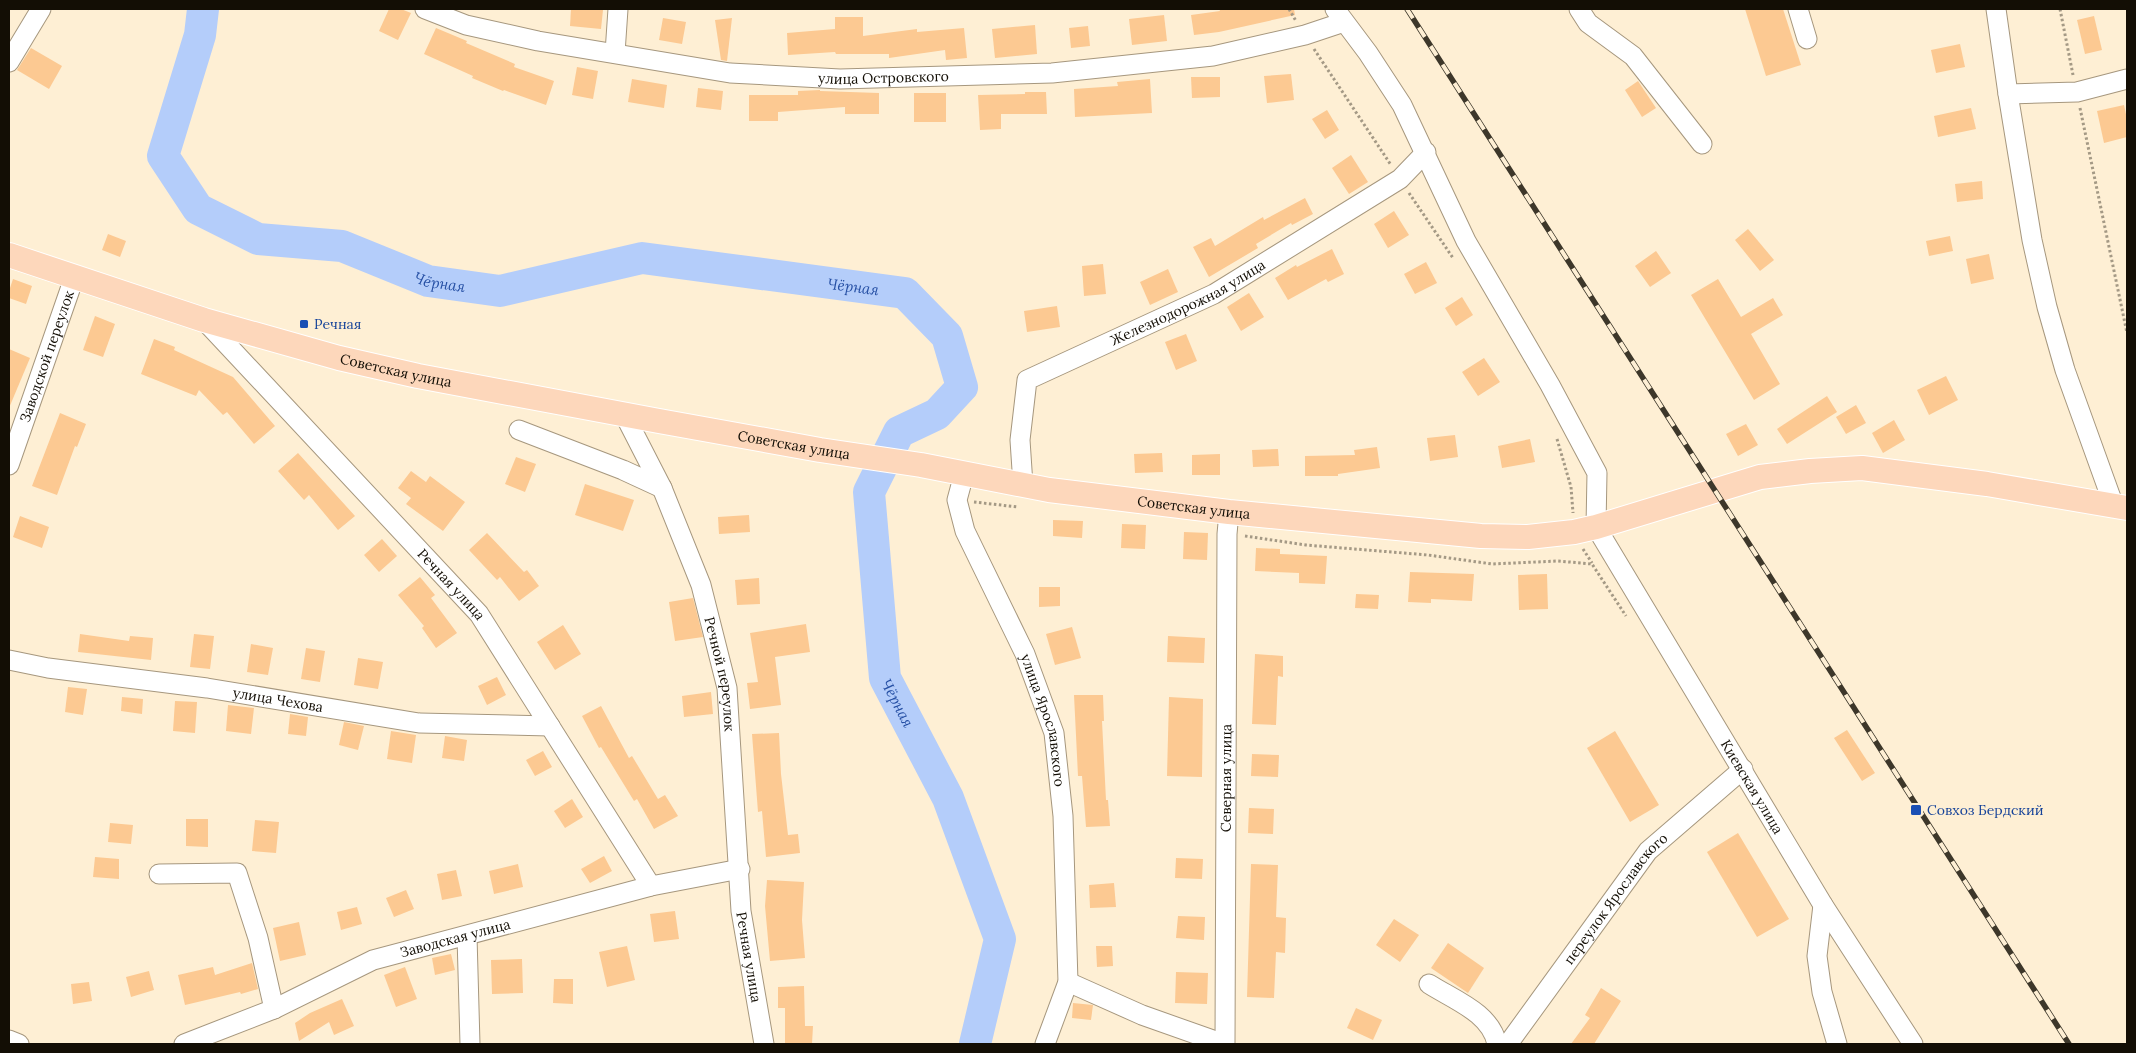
<svg xmlns="http://www.w3.org/2000/svg" width="2136" height="1053" viewBox="0 0 2136 1053" font-family="Lora,serif">
<style>
.lines{fill:none;stroke-linecap:round;stroke-linejoin:round}
.river{stroke:#b4cdfa;stroke-width:32}
.building{fill:#fcc992}
.minor-casing{stroke:#a6977e;stroke-width:21}
.major-casing{stroke:#fff;stroke-width:26}
.path{stroke:#a49985;stroke-width:3;stroke-dasharray:2.5 2.5;stroke-linecap:butt}
.minor{stroke:#fff;stroke-width:19}
.major{stroke:#fdd7bb;stroke-width:24}
.rail-casing{stroke:#3d372a;stroke-width:5.5}
.rail{stroke:#feefd4;stroke-width:4;stroke-dasharray:11;stroke-linecap:butt}
.transit-dot{fill:#1a4fb4;stroke:#feefd4;stroke-width:2}
.labels{text-anchor:middle;dominant-baseline:central;stroke-width:4;stroke-linejoin:round;paint-order:stroke}
.street-label{font-size:14px;fill:#130e05;stroke:#feefd4}
.transit-label{font-size:14px;fill:#164399;stroke:#feefd4;text-anchor:start}
.water-label{font-size:15px;font-style:italic;fill:#254fa4;stroke:#feefd4}
</style>
<rect width="100%" height="100%" fill="#feefd4"/>
<g class="lines">
<path class="river" id="s1" d="M203,9L200,35L163,156L198,209L258,239L342,246L428,281L500,291L642,258L905,293L947,336L962,387L937,414L899,432L869,492L885,678L948,798L1000,939L975,1044"/>
</g>
<g class="building">
<path d="M389,9H401L411,13L398,40L379,31Z"/>
<path d="M571,9L603,10L601,29L570,26Z"/>
<path d="M1219,9H1294L1295,15L1219,32L1194,35L1191,15L1220,11Z"/>
<path d="M1745,9H1783L1801,65L1766,76Z"/>
<path d="M1164,15L1167,41L1132,45L1129,19Z"/>
<path d="M2094,16L2102,50L2085,54L2077,20Z"/>
<path d="M835,17H863V36L917,29V32L964,28L967,58L946,60L945,50L889,58V54H836L835,52L788,55L787,33L835,29Z"/>
<path d="M663,18L686,22L682,44L659,40Z"/>
<path d="M732,18L727,61L721,60L715,20Z"/>
<path d="M1035,25L1037,54L995,58L992,29Z"/>
<path d="M1088,26L1090,46L1071,48L1069,28Z"/>
<path d="M436,28L467,41L466,43L515,64L514,67L554,81L546,105L504,90L503,91L472,78L473,76L424,54Z"/>
<path d="M1960,44L1965,67L1936,73L1931,50Z"/>
<path d="M31,48L62,66L49,89L17,70Z"/>
<path d="M577,67L598,71L593,99L572,95Z"/>
<path d="M1291,74L1294,100L1267,103L1264,76Z"/>
<path d="M1191,77H1220V97L1192,98Z"/>
<path d="M632,79L667,85L664,108L628,102Z"/>
<path d="M1150,79L1152,113L1075,117L1074,89L1118,86L1117,82Z"/>
<path d="M1638,81L1656,108L1642,117L1625,90Z"/>
<path d="M698,88L723,91L721,110L696,107Z"/>
<path d="M820,90V91L879,93V114H845V107L778,112V121H749V95H798V91Z"/>
<path d="M1025,92H1046L1047,114H1001V129L980,130L978,95L1025,94Z"/>
<rect x="914" y="93" width="32" height="29"/>
<path d="M2124,105L2127,119V137L2104,143L2097,111Z"/>
<path d="M1971,108L1976,129L1938,137L1934,116Z"/>
<path d="M1327,110L1339,130L1325,139L1312,119Z"/>
<path d="M1351,155L1368,182L1349,194L1332,168Z"/>
<path d="M1982,181L1983,199L1957,202L1955,184Z"/>
<path d="M1305,198L1313,214L1292,225L1291,223L1256,244L1258,248L1209,277L1193,247L1211,238L1215,246L1263,217L1264,220Z"/>
<path d="M1394,211L1409,235L1388,248L1374,224Z"/>
<path d="M1748,229L1774,260L1760,271L1735,240Z"/>
<path d="M108,234L126,241L120,257L102,250Z"/>
<path d="M1950,236L1953,251L1929,256L1926,241Z"/>
<path d="M1332,249L1344,274L1328,282L1326,279L1288,300L1275,278L1296,265L1297,267Z"/>
<path d="M1656,251L1671,273L1650,287L1635,266Z"/>
<path d="M1989,254L1994,279L1971,284L1966,259Z"/>
<path d="M1426,262L1437,283L1415,294L1404,274Z"/>
<path d="M1103,264L1106,294L1084,296L1082,266Z"/>
<path d="M1168,269L1178,292L1150,305L1140,282Z"/>
<path d="M13,279L32,286L26,304L9,298V291Z"/>
<path d="M1718,279L1741,317L1773,298L1783,315L1751,334L1780,384L1754,400L1691,295Z"/>
<path d="M1249,293L1264,317L1241,331L1227,307Z"/>
<path d="M1462,297L1473,315L1456,326L1445,308Z"/>
<path d="M1057,306L1060,327L1027,332L1024,311Z"/>
<path d="M95,316L115,324L103,357L83,350Z"/>
<path d="M1186,334L1197,361L1176,370L1165,342Z"/>
<path d="M154,339L175,347L174,350L233,377L275,426L254,444L227,412L223,415L199,390L196,396L141,374Z"/>
<path d="M9,349L30,358L9,408Z"/>
<path d="M1484,358L1500,382L1478,396L1462,372Z"/>
<path d="M1946,376L1958,400L1929,415L1917,390Z"/>
<path d="M1827,396L1837,412L1787,444L1777,429Z"/>
<path d="M1856,405L1866,423L1846,434L1836,417Z"/>
<path d="M60,413L86,424L77,447L75,446L57,495L32,486Z"/>
<path d="M1894,420L1905,440L1883,453L1872,433Z"/>
<path d="M1746,424L1758,445L1738,456L1726,434Z"/>
<path d="M1455,435L1458,457L1430,461L1427,438Z"/>
<path d="M1530,439L1535,462L1502,468L1498,446Z"/>
<path d="M1377,447L1380,468L1338,474V476H1305V456L1355,455L1354,450Z"/>
<path d="M1278,449L1279,466L1253,467L1252,450Z"/>
<path d="M298,453L355,516L338,530L309,495L304,500L278,471Z"/>
<path d="M1162,453L1163,472L1135,473L1134,454Z"/>
<path d="M1220,454V475H1192V455Z"/>
<path d="M516,457L536,464L525,492L505,484Z"/>
<path d="M411,471L426,482L430,476L465,502L443,531L406,504L411,498L398,488Z"/>
<path d="M585,484L634,500L623,531L575,515Z"/>
<path d="M749,515L750,532L719,534L718,517Z"/>
<path d="M20,516L49,527L42,548L13,537Z"/>
<path d="M1053,520L1083,521L1082,538L1053,536Z"/>
<path d="M1122,524L1146,525L1145,549L1121,548Z"/>
<path d="M1184,532L1208,533L1207,560L1183,559Z"/>
<path d="M487,533L524,572L527,570L539,586L519,601L500,577L497,580L469,550Z"/>
<path d="M382,539L397,556L379,572L364,555Z"/>
<path d="M1256,548L1280,549V554L1327,556L1325,584L1299,583V573L1255,571Z"/>
<path d="M1410,572L1474,574L1472,601L1431,599V603L1408,602Z"/>
<path d="M1547,574L1548,609L1519,610L1518,575Z"/>
<path d="M420,577L435,595L431,598L457,633L436,648L422,628L424,626L398,595Z"/>
<path d="M759,578L760,604L737,605L735,580Z"/>
<path d="M1039,587H1060V606L1039,607Z"/>
<path d="M1356,594L1379,595L1378,609L1355,608Z"/>
<path d="M693,598L703,637L675,641L669,602Z"/>
<path d="M806,624L810,652L775,657L781,705L750,709L747,683L758,682L750,633Z"/>
<path d="M563,625L581,654L555,670L537,642Z"/>
<path d="M1072,627L1081,658L1055,665L1046,634Z"/>
<path d="M80,634L129,641L130,636L153,638L151,660L78,652Z"/>
<path d="M194,634L214,636L210,669L190,667Z"/>
<path d="M1168,636L1205,638L1204,663L1167,662Z"/>
<path d="M251,644L273,648L268,675L247,672Z"/>
<path d="M306,648L325,651L320,682L301,679Z"/>
<path d="M1255,654L1283,656V677L1278,676L1276,725L1252,724Z"/>
<path d="M358,658L383,662L378,689L354,685Z"/>
<path d="M497,677L506,695L487,705L478,686Z"/>
<path d="M68,687L87,689L83,715L65,712Z"/>
<path d="M711,692L713,714L684,717L682,696Z"/>
<path d="M1074,695H1103L1104,721H1102L1106,800H1108L1110,826L1086,827L1082,776H1078Z"/>
<path d="M122,697L143,699L142,714L121,711Z"/>
<path d="M1169,697L1203,699L1202,777L1167,776Z"/>
<path d="M175,701L197,702L195,733L173,731Z"/>
<path d="M228,705L254,708L251,734L226,731Z"/>
<path d="M601,706L629,758L632,756L658,799L665,795L678,816L654,829L637,799L634,801L601,747L599,748L582,716Z"/>
<path d="M290,714L308,717L306,736L288,734Z"/>
<path d="M344,722L364,726L358,750L339,745Z"/>
<path d="M1847,730L1875,773L1862,781L1834,738Z"/>
<path d="M391,731L416,735L412,763L387,759Z"/>
<path d="M1615,731L1659,805L1630,822L1587,748Z"/>
<path d="M779,733L781,774L788,835L798,834L800,853L766,857L762,811L758,812L752,734Z"/>
<path d="M445,736L467,740L464,761L442,758Z"/>
<path d="M543,751L552,767L535,776L526,760Z"/>
<path d="M1252,754L1279,755L1278,777L1251,776Z"/>
<path d="M572,799L583,817L565,828L554,811Z"/>
<path d="M1249,808L1274,809L1273,834L1248,833Z"/>
<path d="M186,819H208V847L186,846Z"/>
<path d="M255,820L279,822L276,853L252,851Z"/>
<path d="M110,823L133,825L131,844L108,842Z"/>
<path d="M1738,833L1789,919L1757,937L1707,852Z"/>
<path d="M604,856L612,871L590,883L581,869Z"/>
<path d="M95,857L119,859V879L93,877Z"/>
<path d="M1176,858L1203,859L1202,879L1175,878Z"/>
<path d="M518,864L523,887L494,894L489,871Z"/>
<path d="M1251,864L1278,865L1276,917L1286,918L1285,953L1276,952L1274,998L1247,997Z"/>
<path d="M456,870L462,896L442,900L437,874Z"/>
<path d="M767,880L804,882L802,920L805,958L770,961L765,906Z"/>
<path d="M1114,883L1116,907L1090,908L1089,885Z"/>
<path d="M406,890L414,909L394,917L386,898Z"/>
<path d="M357,907L362,924L341,930L337,912Z"/>
<path d="M675,911L679,939L654,942L650,914Z"/>
<path d="M1178,916L1205,917L1204,940L1176,938Z"/>
<path d="M1394,919L1419,935L1400,962L1376,945Z"/>
<path d="M299,922L306,955L280,961L273,928Z"/>
<path d="M1448,943L1484,968L1468,993L1431,968Z"/>
<path d="M627,946L635,980L607,987L599,952Z"/>
<path d="M1096,946H1112L1113,966L1097,967Z"/>
<path d="M451,954L455,970L435,975L432,958Z"/>
<path d="M522,959L523,993L492,994L491,960Z"/>
<path d="M252,963L258,989L241,994L240,992L185,1005L178,975L213,967L215,975Z"/>
<path d="M405,967L417,999L396,1007L384,975Z"/>
<path d="M149,971L154,990L131,997L126,977Z"/>
<path d="M1176,972L1208,973L1207,1004L1175,1003Z"/>
<path d="M554,979H573V1004L553,1003Z"/>
<path d="M89,982L92,1001L73,1004L71,984Z"/>
<path d="M804,986L805,1026H813L812,1044H785V1008H778V987Z"/>
<path d="M1601,988L1621,1001L1594,1044H1571L1590,1018L1585,1015Z"/>
<path d="M342,999L354,1026L334,1035L329,1022L299,1041L295,1023L310,1013Z"/>
<path d="M1073,1003L1093,1005L1091,1020L1072,1018Z"/>
<path d="M1356,1008L1382,1020L1373,1040L1347,1028Z"/>
</g>
<g class="lines">
<g class="minor-casing">
<g id="minor">
<path id="s2" d="M425,9L466,25L538,41L730,73L840,79L1052,73L1213,56L1305,35L1344,22"/>
<path id="s3" d="M1335,9L1368,53L1402,105L1466,241L1550,385L1597,473L1596,527L1823,905L1913,1044"/>
<path d="M1579,9L1588,23L1633,56L1702,144"/>
<path d="M1798,9L1807,39"/>
<path d="M1996,9L2008,94L2032,240L2047,307L2065,370L2114,506"/>
<path d="M615,53L618,9"/>
<path d="M9,62L41,9"/>
<path d="M2008,94L2077,92L2127,79"/>
<path id="s4" d="M204,320L479,614L651,886"/>
<path d="M519,430L623,470L662,488L624,414"/>
<path id="s5" d="M9,465L74,278"/>
<path id="s6" d="M964,474L957,500L965,531L1025,654L1054,733L1063,816L1068,982L1045,1044"/>
<path id="s7" d="M1023,485L1020,440L1027,380L1214,294L1400,179L1426,152"/>
<path id="s8" d="M662,488L701,585L727,688L741,911L764,1044"/>
<path id="s9" d="M9,660L48,668L207,688L419,723L550,726"/>
<path d="M159,874L237,873L258,938L274,1009"/>
<path d="M1823,905L1817,956L1822,992L1837,1044"/>
<path d="M467,936L470,1044"/>
<path d="M1068,982L1142,1015L1224,1044"/>
<path d="M1429,984C1454,1000 1491,1013 1497,1044"/>
<path d="M9,1040L19,1044"/>
<path id="s10" d="M184,1044L274,1009L373,960L651,886L740,869"/>
<path id="s11" d="M1225,1044L1227,534L1229,512"/>
<path id="s12" d="M1508,1044L1648,851L1743,769"/>
</g>
</g>
<g class="major-casing">
<g id="major">
<path id="s13" d="M9,255L204,320L339,358L418,376L659,421L820,450L921,465L1049,490L1229,512L1481,536L1528,537L1574,532L1596,527L1760,477L1810,471L1862,468L1987,484L2127,508"/>
</g>
</g>
<g class="path">
<path d="M1289,9L1296,21"/>
<path d="M2060,9L2073,75"/>
<path d="M1314,49L1391,165"/>
<path d="M2080,108L2127,333"/>
<path d="M1409,193L1453,258"/>
<path d="M1557,439L1571,487L1573,513"/>
<path d="M974,502L1018,507"/>
<path d="M1245,536L1306,545L1428,555L1492,564L1558,561L1592,564L1626,616"/>
<path d="M1583,549L1592,563"/>
</g>
<use href="#minor" class="minor"/>
<use href="#major" class="major"/>
<g class="rail-casing">
<path id="rail" d="M1407,9L2069,1044"/>
</g>
<use href="#rail" class="rail"/>
</g>
<g class="transit-dot">
<rect x="299" y="319" width="10" height="10" rx="2.5"/>
<rect x="1910" y="804" width="12" height="12" rx="2.5"/>
</g>
<g class="labels">
<g class="street-label">
<text stroke="none"><textPath href="#s2" startOffset="466">улица Островского</textPath></text>
<text stroke="none"><textPath href="#s7" startOffset="284">Железнодорожная улица</textPath></text>
<text stroke="none"><textPath href="#s5" startOffset="115">Заводской переулок</textPath></text>
<text stroke="none"><textPath href="#s13" startOffset="404">Советская улица</textPath></text>
<text stroke="none"><textPath href="#s13" startOffset="809">Советская улица</textPath></text>
<text stroke="none"><textPath href="#s13" startOffset="1214">Советская улица</textPath></text>
<text stroke="none"><textPath href="#s4" startOffset="362">Речная улица</textPath></text>
<text stroke="none"><textPath href="#s8" startOffset="196">Речной переулок</textPath></text>
<text stroke="none"><textPath href="#s9" startOffset="272">улица Чехова</textPath></text>
<text stroke="none"><textPath href="#s6" startOffset="265">улица Ярославского</textPath></text>
<text stroke="none"><textPath href="#s11" startOffset="266">Северная улица</textPath></text>
<text stroke="none"><textPath href="#s3" startOffset="891">Киевская улица</textPath></text>
<text stroke="none"><textPath href="#s12" startOffset="181">переулок Ярославского</textPath></text>
<text stroke="none"><textPath href="#s10" startOffset="292">Заводская улица</textPath></text>
<text stroke="none"><textPath href="#s8" startOffset="481">Речная улица</textPath></text>
</g>
<g class="transit-label">
<text x="314" y="324">Речная</text>
<text x="1927" y="810">Совхоз Бердский</text>
</g>
<g class="water-label">
<text stroke="none"><textPath href="#s1" startOffset="472">Чёрная</textPath></text>
<text stroke="none"><textPath href="#s1" startOffset="892">Чёрная</textPath></text>
<text stroke="none"><textPath href="#s1" startOffset="1418">Чёрная</textPath></text>
</g>
</g>
<rect width="2136" height="1053" fill="none" stroke="#130e05" stroke-width="20"/>
</svg>
